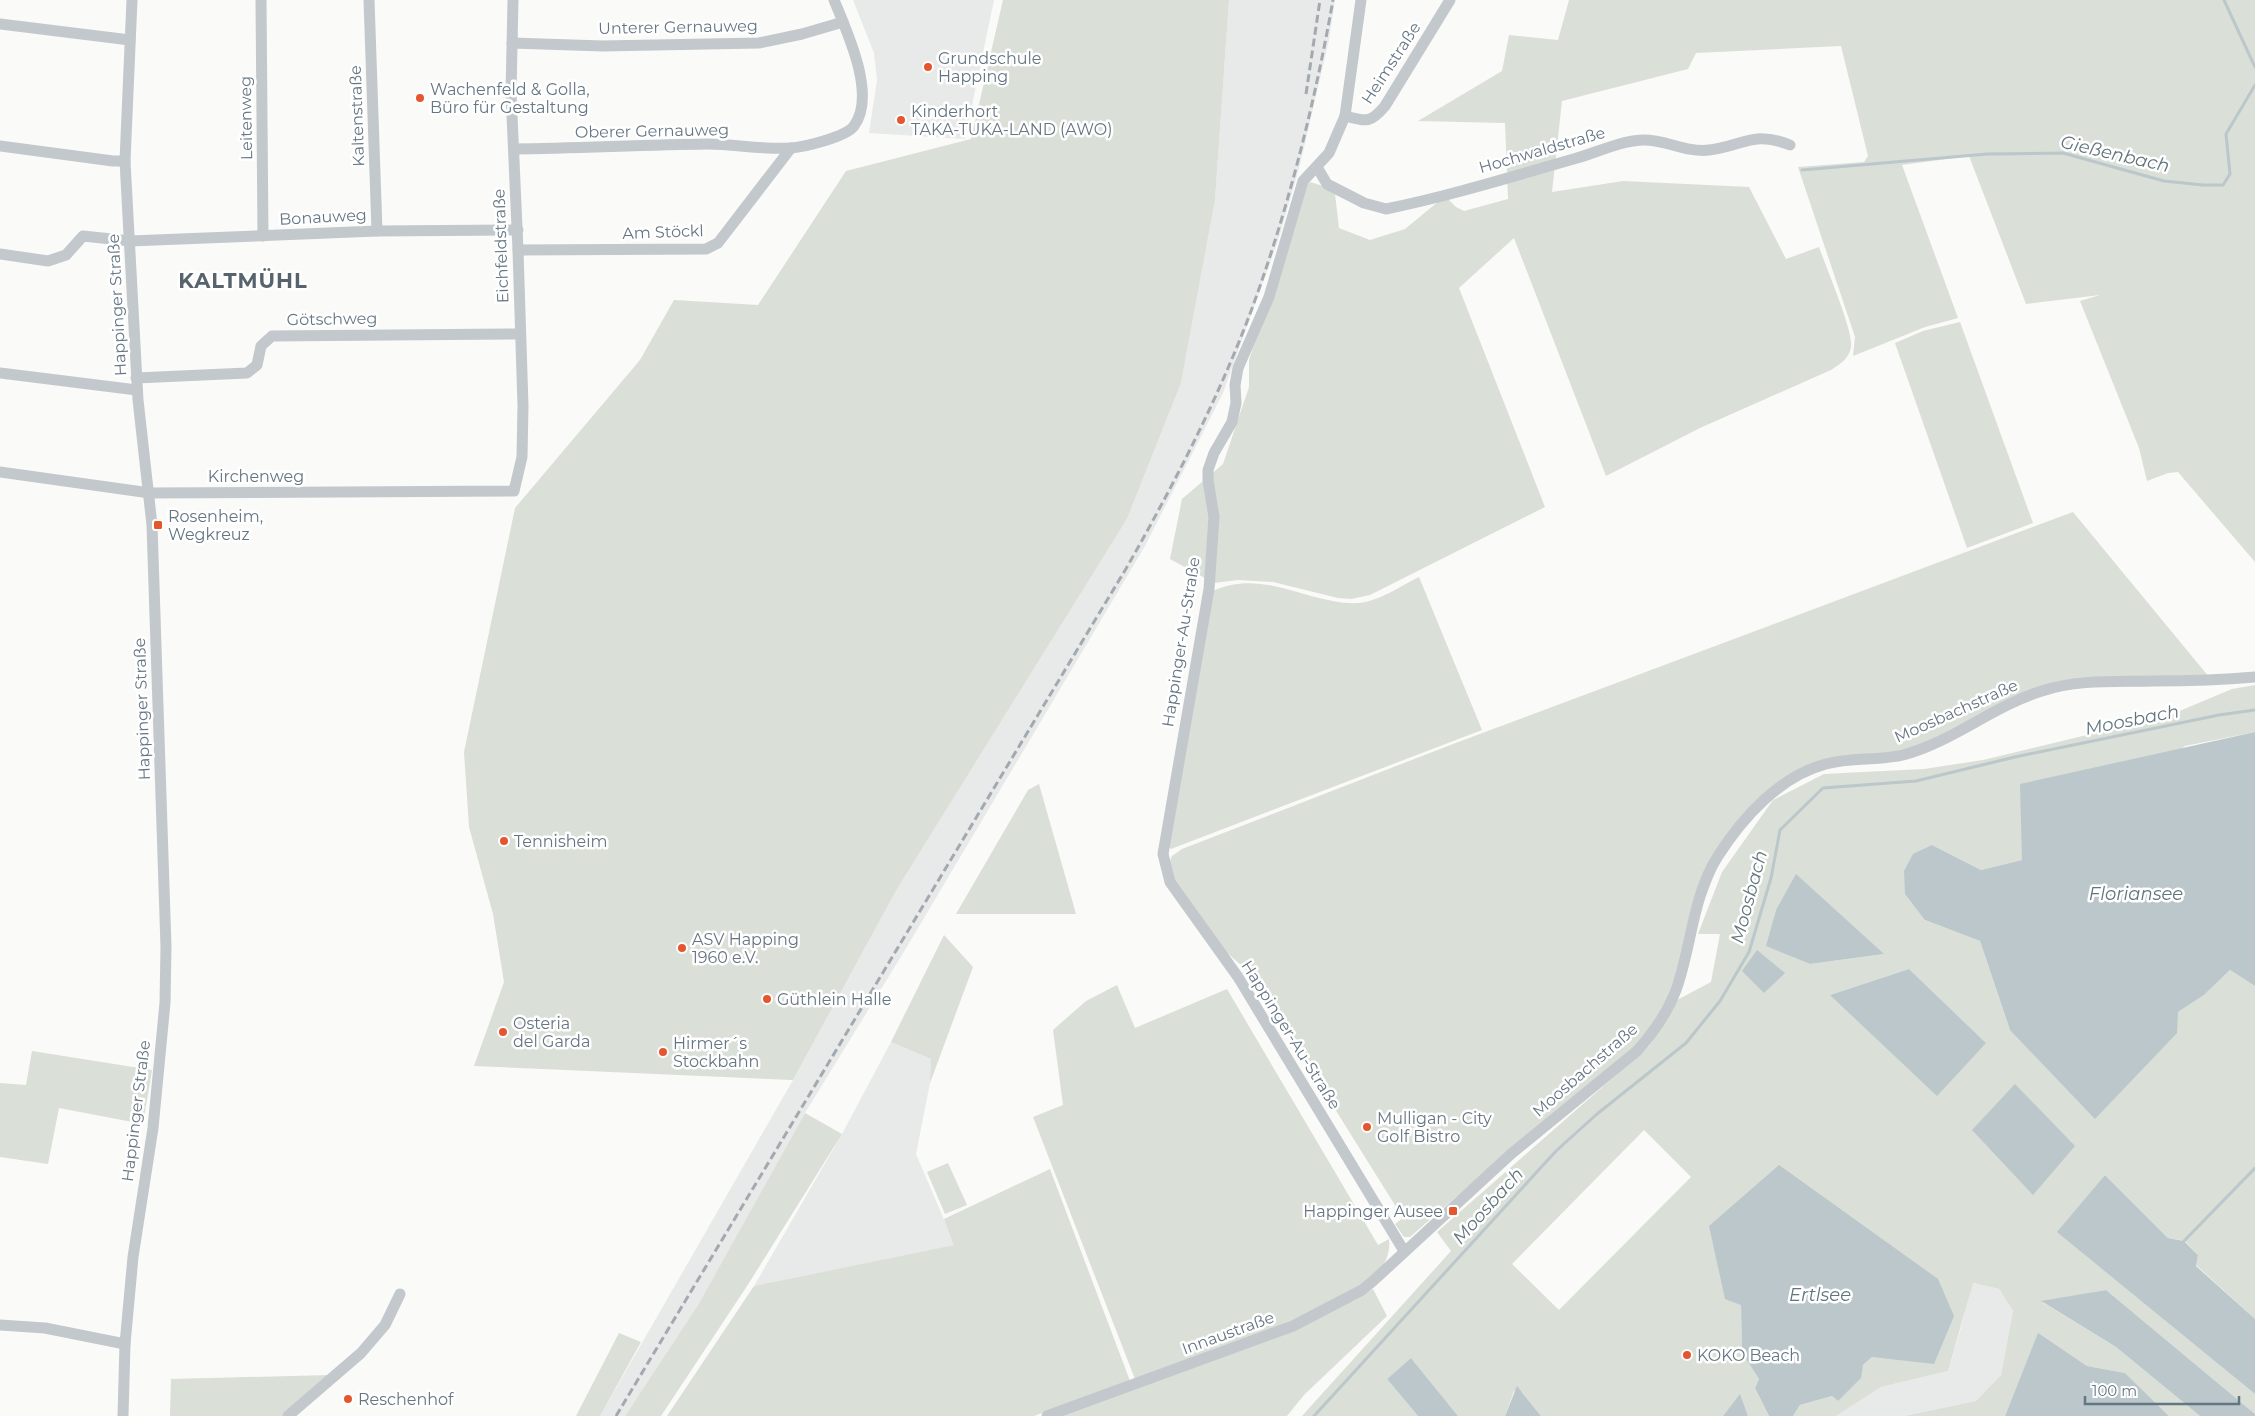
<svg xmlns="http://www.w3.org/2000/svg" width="2255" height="1416" viewBox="0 0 2255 1416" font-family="Montserrat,sans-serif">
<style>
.built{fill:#e8e9e9}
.green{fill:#dadfd7;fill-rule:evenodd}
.water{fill:#bbc7cb}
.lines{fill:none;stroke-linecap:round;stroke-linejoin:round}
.stream{stroke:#bbc7cb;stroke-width:3}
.minor{stroke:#c3c8cc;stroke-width:11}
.rail{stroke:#a2aab0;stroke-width:3;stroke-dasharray:8 4;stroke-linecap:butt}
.poi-dot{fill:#e4572e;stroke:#fff;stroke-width:2}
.labels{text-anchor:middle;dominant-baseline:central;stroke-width:5;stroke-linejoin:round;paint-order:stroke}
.street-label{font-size:16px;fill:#657683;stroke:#fff}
.poi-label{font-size:16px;fill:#657683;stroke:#fff;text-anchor:start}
.water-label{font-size:18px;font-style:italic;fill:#60757c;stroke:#fff}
.district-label{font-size:21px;font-weight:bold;letter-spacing:1px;fill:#57646e;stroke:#fff}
</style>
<rect width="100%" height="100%" fill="#fafaf8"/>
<g class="built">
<path d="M853,0H994L965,139L869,133L877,80L874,53Z"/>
<path d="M1229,0H1335L1329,40L1300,165L1278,241L1223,393L1145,546L905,950L805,1113L698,1305L625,1416H600L793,1080L897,889L1127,519L1181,383L1215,200Z"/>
<path d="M891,1042L931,1059L930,1083L916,1154L955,1245L754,1286L842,1134Z"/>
<path d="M1972,1283L1999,1289L2013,1311L2001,1375L1976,1401L1904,1416H1836L1881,1387L1948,1371L1962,1324Z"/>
</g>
<g class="green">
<path d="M1003,0H1229L1215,200L1181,383L1127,519L897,889L793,1080L474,1066L504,982L493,914L469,827L464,752L515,508L640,360L674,300L758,305L846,171L971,139Z"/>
<path d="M1569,0H2255V562L2178,472L2168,473L2147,481L2139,448L2080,301L2100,295L2026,304L1969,156L1902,165L1958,318L1925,327L1853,356L1855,337L1798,167L1864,162L1868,156L1841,46L1696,53L1688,69L1562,101L1552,192L1623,181L1749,187L1786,259L1819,247C1825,265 1854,332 1851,347C1849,359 1840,364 1831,370L1700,428L1606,476L1514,238L1459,288L1545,507L1370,595L1351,599L1338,598L1273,582L1238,580L1214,583L1170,559L1182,499L1223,464L1249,387V360L1306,185L1310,182L1323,186L1335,194L1339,228L1370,240L1405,229L1445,196L1456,207L1464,211L1508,199L1505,123L1418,121L1502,71L1509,35L1558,40Z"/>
<path d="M1960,322L2033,523L1967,548L1895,343L1923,331Z"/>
<path d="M2073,512L2209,677L2087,680L1983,712L1917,747L1901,752L1810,766L1730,833L1666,1001L1651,1026L1634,1047L1518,1143L1410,1237H1404L1395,1224L1403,1218L1250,973L1225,951L1173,877L1170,861L1172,856L1182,849L1453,744Z"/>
<path d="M1419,577L1482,730L1171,849L1169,847L1213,591C1264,567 1311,606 1359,603C1379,601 1401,586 1419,577Z"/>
<path d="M2255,685V732L2185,746L2022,860L1981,870L1932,845L1925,920L1980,941L2010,1030L2178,1012L2204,995L2230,970L2255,986V1319L2196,1265L2198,1255L2185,1241L2168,1238L2105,1175L2058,1232L2255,1394V1414L2106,1290L2042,1302L2116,1347L2200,1416H2169L2125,1373L2087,1366L2038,1334L2005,1416H1904L1976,1401L2001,1375L2013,1311L1999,1289L1973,1283L1948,1371L1881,1387L1836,1416H1793L1800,1405L1832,1396L1838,1401L1863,1365L1872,1357L1889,1358L1741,1305L1742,1353L1759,1379L1755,1388L1769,1416H1748L1740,1395L1723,1416H1541L1522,1392L1514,1391L1505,1416H1458L1411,1358L1387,1379L1418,1416H1302L1451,1251L1437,1232L1649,1046L1677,1000L1711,982L1720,934H1698L1722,872L1773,800L1824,774L1924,769L1983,760L2170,715L2232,689ZM1776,910L1884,954L1810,964L1767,946ZM1909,969L1986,1043L1830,995ZM1644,1130L1691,1177L1559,1310L1512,1264Z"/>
<path d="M1039,784L1076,914H956L1028,790Z"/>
<path d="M944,935L973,967L930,1083L931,1059L891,1042Z"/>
<path d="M1117,985L1135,1028L1227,989L1378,1245L1389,1239C1390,1249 1388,1259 1381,1268C1370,1280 1355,1288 1340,1296C1276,1333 1204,1354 1135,1379L1033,1117L1063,1105L1053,1030L1086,1001Z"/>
<path d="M32,1051L152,1070L143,1124L59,1108L48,1164L0,1157V1083L26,1085Z"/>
<path d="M805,1113L842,1134L749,1283L661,1416H625L698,1305Z"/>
<path d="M948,1163L967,1205L945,1214L927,1172Z"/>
<path d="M1050,1169L1130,1381L1034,1416H667L754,1286L954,1245L944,1219Z"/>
<path d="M1373,1289L1387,1316L1304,1395L1287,1416H1057L1355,1300Z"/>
<path d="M619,1333L641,1342L600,1416H576Z"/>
<path d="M330,1375L289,1416H170L171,1379Z"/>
</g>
<g class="water">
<path d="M2255,732V986L2230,970L2204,995L2178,1012L2177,1033L2095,1119L2010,1030L1980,941L1925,920L1905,894L1904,871L1913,854L1932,845L1981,870L2022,860L2020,784Z"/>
<path d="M1796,874L1884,954L1810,964L1766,946L1776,910Z"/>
<path d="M1757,950L1785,973L1764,993L1742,971Z"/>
<path d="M1909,969L1986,1043L1937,1096L1830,995Z"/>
<path d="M2015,1084L2075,1146L2033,1195L1972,1130Z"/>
<path d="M1779,1165L1938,1279L1954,1316L1934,1364L1872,1357L1863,1365L1861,1378L1838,1401L1832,1396L1800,1405L1793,1416H1769L1755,1388L1759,1379L1742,1353L1741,1305L1725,1299L1709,1226Z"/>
<path d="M2105,1175L2168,1238L2184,1241L2198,1255L2196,1266L2255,1319V1394L2057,1232Z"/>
<path d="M2106,1290L2255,1414V1416H2200L2116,1347L2041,1301Z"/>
<path d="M2038,1333L2087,1366L2125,1373L2169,1416H2005Z"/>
<path d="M1411,1358L1458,1416H1418L1387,1379Z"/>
<path d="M1517,1386L1541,1416H1505Z"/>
<path d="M1740,1394L1748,1416H1723Z"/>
</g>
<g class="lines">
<g class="stream">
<path d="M2224,0L2255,67"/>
<path d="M1802,170L1987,154L2063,153L2164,181L2203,185H2223L2230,174L2226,134L2255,85"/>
<path d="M2184,1241L2255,1168"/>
<path d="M1314,1416L1556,1151L1597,1114L1686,1043L1720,1001L1749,952L1771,878L1780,830L1823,788L1916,781L2015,757L2219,715L2255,710"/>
</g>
<g class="minor">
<path d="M261,0L263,236"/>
<path d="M369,0L377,231"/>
<path d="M1361,0L1345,116L1329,153L1303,181L1269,297L1238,368L1235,385L1236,403L1232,422L1214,453L1208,470V480L1214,517L1209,589L1163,854L1170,882L1238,977L1404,1251"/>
<path d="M0,24L130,40"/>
<path d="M512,43L603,46L759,43L802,34L843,22"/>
<path d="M1345,116C1366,121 1370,124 1385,106L1450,0"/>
<path d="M0,146L113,161H125"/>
<path d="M514,149C579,148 643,145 707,144C735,144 763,150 791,148C804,147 846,137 854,126C877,95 847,32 834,0"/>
<path d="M1317,167L1327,184L1364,203L1386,209C1450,196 1514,176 1577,158C1598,152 1620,141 1642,140C1665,139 1686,153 1709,150C1744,146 1752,130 1790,145"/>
<path d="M518,250L706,249L718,243L791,148"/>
<path d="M0,254L48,261L66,255L83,236L130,241L377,231L518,230"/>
<path d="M0,373L137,390"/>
<path d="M136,378L247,373L257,365L261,346L272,336L520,334"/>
<path d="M0,472L150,493L514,491L522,457L523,406L518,250L511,93L513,0"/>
<path d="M0,1325L45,1328L125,1344"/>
<path d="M123,1416L125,1344L133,1257L153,1128L165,1003L166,947L152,525L138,400L125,161L132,0"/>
<path d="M288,1416L361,1353L385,1325L400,1294"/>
<path d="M1047,1416L1293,1326L1362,1290L1373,1281L1511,1154L1637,1051C1653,1033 1667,1014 1676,990C1692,946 1692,897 1718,856C1743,817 1780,776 1826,764C1851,757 1878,761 1903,755C1952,742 1993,706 2042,691C2078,679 2117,682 2154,681C2188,681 2221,680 2255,677"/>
</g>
<g class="rail">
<path d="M1306,94L1320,0"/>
<path d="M616,1416L1127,567C1178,477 1226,384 1260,286C1292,194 1316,96 1333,0"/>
</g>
</g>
<g class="poi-dot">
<circle cx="928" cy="67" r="5"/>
<circle cx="420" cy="98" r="5"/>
<circle cx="901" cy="120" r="5"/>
<rect x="153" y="520" width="10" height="10" rx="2.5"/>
<circle cx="504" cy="841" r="5"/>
<circle cx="682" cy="948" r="5"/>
<circle cx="767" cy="999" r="5"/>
<circle cx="503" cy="1032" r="5"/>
<circle cx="663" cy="1052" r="5"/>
<circle cx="1367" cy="1127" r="5"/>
<rect x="1448" y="1206" width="10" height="10" rx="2.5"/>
<circle cx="1687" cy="1355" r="5"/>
<circle cx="348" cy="1399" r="5"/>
</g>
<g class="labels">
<g class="street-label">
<text transform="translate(678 27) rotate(-1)">Unterer Gernauweg</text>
<text transform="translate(1391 63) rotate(-57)">Heimstraße</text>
<text transform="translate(357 116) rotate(-92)">Kaltenstraße</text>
<text transform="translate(246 118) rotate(-91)">Leitenweg</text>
<text transform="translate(652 131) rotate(-1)">Oberer Gernauweg</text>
<text transform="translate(1542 150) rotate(-16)">Hochwaldstraße</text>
<text transform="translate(323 217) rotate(-3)">Bonauweg</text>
<text transform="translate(663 232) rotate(-2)">Am Stöckl</text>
<text transform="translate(501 246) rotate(-92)">Eichfeldstraße</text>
<text transform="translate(117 305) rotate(-93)">Happinger Straße</text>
<text transform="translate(332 319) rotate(-1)">Götschweg</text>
<text x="256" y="476">Kirchenweg</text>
<text transform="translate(1181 642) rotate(-81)">Happinger-Au-Straße</text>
<text transform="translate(142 709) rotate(-92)">Happinger Straße</text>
<text transform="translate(1956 711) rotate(-24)">Moosbachstraße</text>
<text transform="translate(1291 1035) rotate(58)">Happinger-Au-Straße</text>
<text transform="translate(1585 1070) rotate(-41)">Moosbachstraße</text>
<text transform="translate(136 1111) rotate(-83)">Happinger Straße</text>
<text transform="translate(1228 1333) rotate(-20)">Innaustraße</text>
</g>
<g class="poi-label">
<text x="938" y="58">Grundschule<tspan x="938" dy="18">Happing</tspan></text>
<text x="430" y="89">Wachenfeld &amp; Golla,<tspan x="430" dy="18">Büro für Gestaltung</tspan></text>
<text x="911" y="111">Kinderhort<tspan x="911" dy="18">TAKA-TUKA-LAND (AWO)</tspan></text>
<text x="168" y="516">Rosenheim,<tspan x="168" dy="18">Wegkreuz</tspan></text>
<text x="514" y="841">Tennisheim</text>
<text x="692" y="939">ASV Happing<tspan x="692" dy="18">1960 e.V.</tspan></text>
<text x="777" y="999">Güthlein Halle</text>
<text x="513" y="1023">Osteria<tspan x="513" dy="18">del Garda</tspan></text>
<text x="673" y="1043">Hirmer´s<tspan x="673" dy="18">Stockbahn</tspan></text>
<text x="1377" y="1118">Mulligan - City<tspan x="1377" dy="18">Golf Bistro</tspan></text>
<text x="1443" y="1211" text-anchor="end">Happinger Ausee</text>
<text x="1697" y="1355">KOKO Beach</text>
<text x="358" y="1399">Reschenhof</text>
</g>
<g class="water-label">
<text transform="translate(2115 154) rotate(13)">Gießenbach</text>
<text transform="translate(2132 720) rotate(-11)">Moosbach</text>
<text x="2136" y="894">Floriansee</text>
<text transform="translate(1749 897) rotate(-75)">Moosbach</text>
<text transform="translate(1488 1206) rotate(-48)">Moosbach</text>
<text x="1820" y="1295">Ertlsee</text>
</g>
<g class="district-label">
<text x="243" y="280">KALTMÜHL</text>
</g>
</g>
<path d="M2085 1396v8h154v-8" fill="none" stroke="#657683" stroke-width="2.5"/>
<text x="2092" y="1396" font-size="15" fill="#657683" stroke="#ffffff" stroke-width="4" paint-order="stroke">100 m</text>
</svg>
